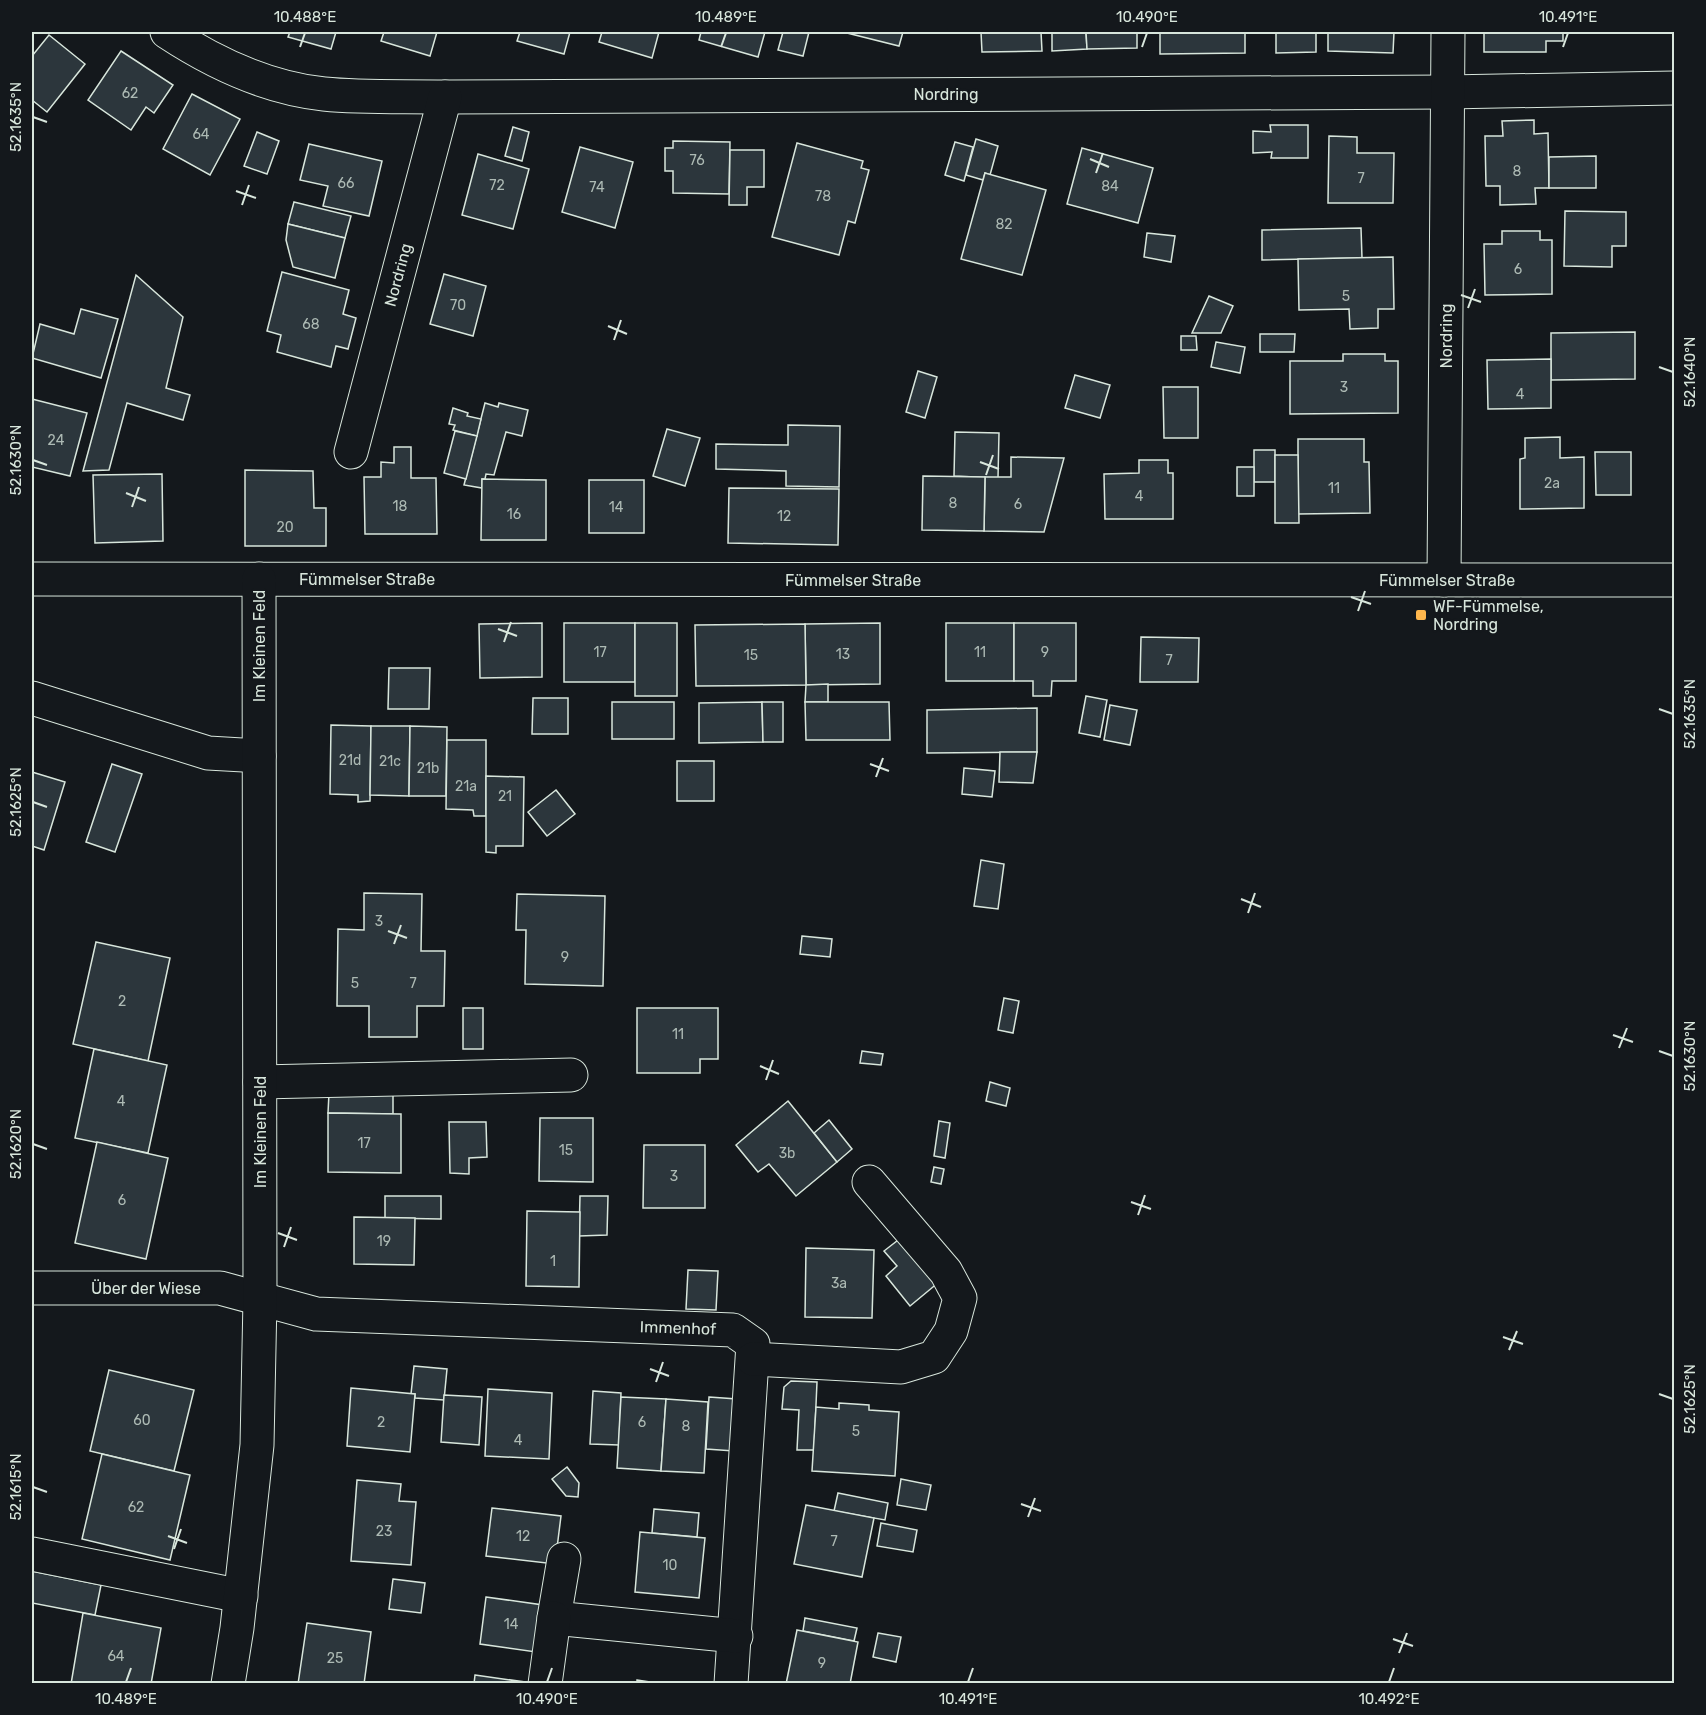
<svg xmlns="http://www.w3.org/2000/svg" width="1706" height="1715" viewBox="0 0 1706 1715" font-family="Rubik,sans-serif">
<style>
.building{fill:#2c363c;stroke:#d8e6dc;stroke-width:1.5}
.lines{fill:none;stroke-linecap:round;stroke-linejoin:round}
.minor-casing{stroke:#d8e6dc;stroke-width:35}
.minor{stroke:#14181c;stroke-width:33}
.ticks{fill:none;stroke:#d8e6dc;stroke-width:2}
.poi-dot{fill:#ffb74d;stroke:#14181c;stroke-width:2}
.labels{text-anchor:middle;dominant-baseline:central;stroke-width:4.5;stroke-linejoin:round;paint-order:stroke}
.number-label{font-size:14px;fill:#adbab4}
.street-label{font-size:16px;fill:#d8e6dc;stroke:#14181c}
.poi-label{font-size:16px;fill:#d8e6dc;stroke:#14181c;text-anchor:start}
.neatline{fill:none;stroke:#d8e6dc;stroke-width:2}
.ticks-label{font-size:15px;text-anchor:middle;fill:#d8e6dc}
</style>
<rect width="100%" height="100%" fill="#14181c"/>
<g class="building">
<path d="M290,32H336L331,49L288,37Z"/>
<path d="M384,32H437L430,56L381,41Z"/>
<path d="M520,32H570L564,54L517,41Z"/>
<path d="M602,32H659L652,58L599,42Z"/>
<path d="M701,32H765L758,57L699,40Z"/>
<path d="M783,32H809L803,56L778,50Z"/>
<path d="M843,32H903L899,46Z"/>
<path d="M981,32H1041L1042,51L982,52Z"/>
<path d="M1052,32H1086L1087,49L1052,51Z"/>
<path d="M1086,32H1137V48L1087,49Z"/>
<path d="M1160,32H1245V53L1160,54Z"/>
<path d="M1276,32H1316V52L1276,53Z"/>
<path d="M1328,32H1394L1393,53L1328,51Z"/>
<path d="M1484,32H1563V41H1546V52H1484Z"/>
<path d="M49,35L85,64L47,112L32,100V56Z"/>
<path d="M121,51L173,85L154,113L146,107L131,130L88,100Z"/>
<path d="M192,94L240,119L210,175L163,149Z"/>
<path d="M1534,120V134L1548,133L1549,188H1535L1536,204L1500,205V186H1486L1485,136H1503L1502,121Z"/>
<path d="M1270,125H1308V158H1271L1272,152L1253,153V131L1271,132Z"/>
<path d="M513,127L529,132L522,161L505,156Z"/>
<path d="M257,132L279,141L267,174L244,166Z"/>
<path d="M1329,136L1357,137V153H1394L1393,203H1328Z"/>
<path d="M976,139L998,146L990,175L985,173L983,180L966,175Z"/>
<path d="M673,141L730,142L729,194L673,193V171H665V148H673Z"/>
<path d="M955,142L973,147L964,181L945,175Z"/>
<path d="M797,143L863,161L861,168L869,170L855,223L848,221L839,255L772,237Z"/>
<path d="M309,144L382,161L369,216L323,206L328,186L300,180Z"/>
<path d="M580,147L633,162L615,228L562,212Z"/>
<path d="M1082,148L1153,168L1138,223L1067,204Z"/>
<path d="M730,150H764V187H747V205H729Z"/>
<path d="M478,154L529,169L513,229L462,215Z"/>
<path d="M1596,156V188H1549V157Z"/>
<path d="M985,173L1046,190L1022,275L961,259Z"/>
<path d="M294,202L351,216L345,238L288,224Z"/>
<path d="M1565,211L1626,212V246H1612V267L1564,266Z"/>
<path d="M288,224L345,238L335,278L293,267L286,240Z"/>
<path d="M1361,228L1362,258L1262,260V230Z"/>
<path d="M1502,231H1540V240H1552V294L1485,295L1484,244H1502Z"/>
<path d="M1147,233L1175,236L1171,262L1144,257Z"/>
<path d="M1393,257L1394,309H1378V328L1350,329L1349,309L1299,310L1298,259Z"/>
<path d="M282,272L349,290L343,314L356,318L348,349L336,346L331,367L277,352L281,335L267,331Z"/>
<path d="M444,274L486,286L473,336L430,324Z"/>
<path d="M136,275L183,317L166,388L190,395L183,420L127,403L109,470L83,471Z"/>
<path d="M1209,296L1233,306L1221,333H1192Z"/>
<path d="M81,309L118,319L101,378L32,358L40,324L74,334Z"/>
<path d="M1635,332V379L1551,380V333Z"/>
<path d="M1260,334H1295L1294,352H1260Z"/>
<path d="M1181,336H1196L1197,350H1181Z"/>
<path d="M1216,342L1245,347L1240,373L1211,367Z"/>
<path d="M1343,354H1385V361H1398V413L1290,414V361H1343Z"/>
<path d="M1551,359V408L1488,409L1487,360Z"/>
<path d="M918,371L937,377L925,418L906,412Z"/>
<path d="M1075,375L1110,385L1100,418L1065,408Z"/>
<path d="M1163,387H1198V438H1164Z"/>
<path d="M32,399L87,413L70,476L32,467Z"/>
<path d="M485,403L498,407L499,403L528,410L522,436L506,432L494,475L486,474L485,479H482V488L464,485Z"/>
<path d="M453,408L468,413L467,416L481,419L477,436L453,430L455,425L449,424Z"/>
<path d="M788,425L840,426L839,487L786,486V471L716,469V444L788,445Z"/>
<path d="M667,429L700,438L685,486L653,476Z"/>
<path d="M455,431L477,436L466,479L444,473Z"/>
<path d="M955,432L999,433L998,478L954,476Z"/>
<path d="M1560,437V458L1584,457V508L1520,509V459L1525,458V438Z"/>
<path d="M1298,439H1364V462H1369L1370,513L1298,514Z"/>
<path d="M394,447H411V478H436L437,534H365L364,477H381V462L394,463Z"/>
<rect x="1254" y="450" width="21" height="32"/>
<path d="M1595,452H1631V495H1596Z"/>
<path d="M1275,455H1298L1299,523H1275Z"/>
<path d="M1011,457L1064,458L1044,532L984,531L985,477H1011Z"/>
<path d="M1139,460H1168V473H1173V519H1105L1104,474L1139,473Z"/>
<rect x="1237" y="467" width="17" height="29"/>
<path d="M245,470L313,471L314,508H326V546H245Z"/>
<path d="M162,474L163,541L95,543L93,475Z"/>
<path d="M923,476L985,477L984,531L922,530Z"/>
<path d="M482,479L546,480V540H481Z"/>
<rect x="589" y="480" width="55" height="53"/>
<path d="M729,488L839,489L838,545L728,543Z"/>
<path d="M542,623V677L480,678L479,624Z"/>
<rect x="564" y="623" width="71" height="59"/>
<rect x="635" y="623" width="42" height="73"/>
<path d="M880,623V684L806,685L805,624Z"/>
<rect x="946" y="623" width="68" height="58"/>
<path d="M1014,623H1076V681H1052L1051,696H1033V681H1014Z"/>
<path d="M805,624L806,685L696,686L695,625Z"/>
<path d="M1141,637L1199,638L1198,682H1140Z"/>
<path d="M389,668H430L429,709H388Z"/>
<path d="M828,684V702H805L806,685Z"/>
<path d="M1086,696L1107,700L1100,737L1079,733Z"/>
<path d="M533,698H568V734H532Z"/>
<rect x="612" y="702" width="62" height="37"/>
<path d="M762,702L763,742L699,743V703Z"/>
<path d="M762,702H783V742H763Z"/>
<path d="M805,702H889L890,740H806Z"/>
<path d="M1110,705L1137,710L1130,745L1104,740Z"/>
<path d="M1037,708V752L927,753V710Z"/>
<path d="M331,725L371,726L370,801L358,802V795L330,794Z"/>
<path d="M371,726H410L409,796L370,795Z"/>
<path d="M410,726L447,727L446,796H409Z"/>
<path d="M447,740H486V816H474L473,810L446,809Z"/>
<path d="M1000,752H1037L1033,783L999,782Z"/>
<rect x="677" y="761" width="37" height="40"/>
<path d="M112,764L142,774L115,852L86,842Z"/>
<path d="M964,768L995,771L992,797L962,794Z"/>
<path d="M32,772L65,782L44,850L32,846Z"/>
<path d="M486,776L524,777L523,846H496V853L486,852Z"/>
<path d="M556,790L575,814L547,836L528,812Z"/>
<path d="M981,860L1004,864L998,909L974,906Z"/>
<path d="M364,893L422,894L421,951H445L444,1006H417V1037H369V1006H337L338,929L364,930Z"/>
<path d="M517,894L605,896L603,986L525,984L526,930H516Z"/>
<path d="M802,936L832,939L830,957L800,954Z"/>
<path d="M96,942L170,958L148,1061L73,1044Z"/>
<path d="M1004,998L1019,1001L1013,1033L998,1030Z"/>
<rect x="463" y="1008" width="20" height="41"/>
<path d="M637,1008H718V1059H700V1073H637Z"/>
<path d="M94,1049L167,1065L148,1153L75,1138Z"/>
<path d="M862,1051L883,1054L881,1065L860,1063Z"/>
<path d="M990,1082L1010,1088L1006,1106L986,1101Z"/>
<path d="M329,1093H393V1114L328,1113Z"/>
<path d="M788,1101L837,1162L796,1196L769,1164L758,1172L736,1145Z"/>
<path d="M328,1113L401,1114V1173L328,1172Z"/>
<path d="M540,1118H593V1182L539,1181Z"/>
<path d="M829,1120L852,1149L837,1162L814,1133Z"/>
<path d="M939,1121L950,1123L945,1158L934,1156Z"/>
<path d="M449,1122H486L487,1157L469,1158V1174L450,1173Z"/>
<path d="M97,1142L168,1158L146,1259L75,1243Z"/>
<path d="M644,1145H705V1208H643Z"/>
<path d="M934,1167L944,1169L941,1184L931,1182Z"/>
<path d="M385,1196H441V1219L385,1218Z"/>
<path d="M580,1196H608L607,1235L579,1236Z"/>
<path d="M527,1211L580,1212L579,1287L526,1286Z"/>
<path d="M354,1217L415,1218L414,1265L354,1264Z"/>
<path d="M902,1237L939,1282L910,1306L886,1276L897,1266L884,1251Z"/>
<path d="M806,1248L874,1250L872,1318L805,1317Z"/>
<path d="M688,1270L718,1271L716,1310L686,1309Z"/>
<path d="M414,1366L447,1369L444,1400L415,1398V1394H411Z"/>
<path d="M109,1370L194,1390L174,1471L90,1451Z"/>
<path d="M791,1381L817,1382L814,1450H797L799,1410L782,1409L784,1387Z"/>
<path d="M351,1388L415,1394L410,1452L347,1446Z"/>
<path d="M488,1389L552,1393L549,1459L485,1456Z"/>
<path d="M593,1391L621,1393L619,1445L590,1444Z"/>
<path d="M444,1395L482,1397L479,1445L441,1442Z"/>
<path d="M621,1397L666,1399L661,1471L617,1468Z"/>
<path d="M709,1397L737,1399L734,1451L706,1449Z"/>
<path d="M666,1399L708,1402L704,1473L661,1471Z"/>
<path d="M839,1403L869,1405V1410L899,1412L895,1476L812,1471L816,1407L839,1409Z"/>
<path d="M102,1454L190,1475L170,1560L82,1539Z"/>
<path d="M567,1467L579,1483L578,1497L566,1496L552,1479Z"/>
<path d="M901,1479L931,1485L926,1510L897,1505Z"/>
<path d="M357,1480L401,1484L399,1501L416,1502L411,1565L351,1561Z"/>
<path d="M838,1493L888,1503L885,1520L834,1511Z"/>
<path d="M806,1505L874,1518L862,1577L794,1564Z"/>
<path d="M492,1508L561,1516L555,1564L486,1556Z"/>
<path d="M654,1509L699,1513L697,1537L652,1533Z"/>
<path d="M881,1523L917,1530L913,1552L877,1546Z"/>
<path d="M640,1532L705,1538L699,1598L635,1592Z"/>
<path d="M32,1571L101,1585L95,1615L32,1603Z"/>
<path d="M393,1579L425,1583L421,1613L389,1609Z"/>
<path d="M486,1597L543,1605L536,1652L480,1644Z"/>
<path d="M83,1613L161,1628L151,1684H71Z"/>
<path d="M805,1618L857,1628L854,1641L803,1631Z"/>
<path d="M307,1623L371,1632L364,1684H298Z"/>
<path d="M797,1630L858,1642L850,1684H786Z"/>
<path d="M878,1633L901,1637L896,1662L873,1657Z"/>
<path d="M475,1675L532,1683V1684H474Z"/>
<path d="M637,1680L663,1684H637Z"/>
</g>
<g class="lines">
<g class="minor-casing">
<g id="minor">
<path d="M167,32C214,63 267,88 324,94C364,98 405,96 445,97L1447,92L1674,88"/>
<path d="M351,452L445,97"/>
<path d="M32,579L1674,580"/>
<path d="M1444,580L1448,32"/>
<path d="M32,698L208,753L259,756"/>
<path d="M260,1082L571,1075"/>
<path d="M32,1288H220L316,1314L733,1330L753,1344L731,1684"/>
<path d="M753,1359L901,1367L934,1357L951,1331L960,1298L946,1272L869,1182"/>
<path d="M32,1554L241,1596"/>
<path d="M564,1559L554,1618L736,1636"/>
<path d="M228,1684L237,1628L257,1445L260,1299L259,579"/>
<path d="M545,1684L554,1618"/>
</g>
</g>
<use href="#minor" class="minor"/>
</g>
<path class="ticks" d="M300,47L305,33M721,47L726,33M1142,47L1147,33M1563,47L1568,33M33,117L47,122M1090,159L1109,167M1096,173L1103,153M236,191L256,198M242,205L249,185M1461,295L1481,302M1468,308L1475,289M608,326L627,334M614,340L621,320M1659,367L1673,372M33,460L47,465M980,462L999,469M986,475L993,455M126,493L146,501M132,507L139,487M1351,597L1371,604M1358,611L1365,591M498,629L517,636M504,642L511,622M1659,709L1673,714M870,764L889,771M876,777L883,758M33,802L47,807M1241,899L1261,907M1248,913L1255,893M388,931L407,938M394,944L401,925M1613,1035L1633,1042M1619,1048L1627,1028M1659,1051L1673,1056M760,1066L779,1074M766,1080L773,1060M33,1144L47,1149M1131,1202L1151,1209M1138,1215L1145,1195M278,1233L297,1240M284,1247L291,1227M1503,1337L1523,1344M1509,1350L1517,1331M650,1369L669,1376M656,1382L663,1362M1659,1394L1673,1399M33,1487L47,1492M1021,1504L1041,1511M1028,1517L1035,1498M168,1536L187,1543M174,1549L181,1529M1393,1639L1413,1646M1399,1653L1407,1633M126,1682L131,1668M547,1682L552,1668M968,1682L973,1668M1389,1682L1394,1668"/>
<rect class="poi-dot" x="1415" y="609" width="12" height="12" rx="3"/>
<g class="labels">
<g class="number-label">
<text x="130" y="93">62</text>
<text x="201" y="134">64</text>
<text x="697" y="160">76</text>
<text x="1517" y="171">8</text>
<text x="1361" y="178">7</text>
<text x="346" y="183">66</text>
<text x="497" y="185">72</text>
<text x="1110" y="186">84</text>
<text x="597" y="187">74</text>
<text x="823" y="196">78</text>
<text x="1004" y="224">82</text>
<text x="1518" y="269">6</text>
<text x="1346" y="296">5</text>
<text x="458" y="305">70</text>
<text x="311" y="324">68</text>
<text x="1344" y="387">3</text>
<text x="1520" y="394">4</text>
<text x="56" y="440">24</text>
<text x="1552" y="483">2a</text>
<text x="1334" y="488">11</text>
<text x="1139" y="496">4</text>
<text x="953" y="503">8</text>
<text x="1018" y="504">6</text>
<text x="400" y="506">18</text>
<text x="616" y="507">14</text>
<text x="514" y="514">16</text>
<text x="784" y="516">12</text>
<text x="285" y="527">20</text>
<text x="600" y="652">17</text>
<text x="980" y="652">11</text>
<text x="1045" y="652">9</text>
<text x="843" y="654">13</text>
<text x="751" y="655">15</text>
<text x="1169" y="660">7</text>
<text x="350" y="760">21d</text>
<text x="390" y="761">21c</text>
<text x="428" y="768">21b</text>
<text x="466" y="786">21a</text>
<text x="505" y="796">21</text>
<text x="379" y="921">3</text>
<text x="565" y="957">9</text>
<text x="355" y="983">5</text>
<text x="413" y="983">7</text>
<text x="122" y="1001">2</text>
<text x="678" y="1034">11</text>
<text x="121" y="1101">4</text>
<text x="364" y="1143">17</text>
<text x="566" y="1150">15</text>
<text x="787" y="1153">3b</text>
<text x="674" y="1176">3</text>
<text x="122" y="1200">6</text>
<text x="384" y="1241">19</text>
<text x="553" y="1261">1</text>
<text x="839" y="1283">3a</text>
<text x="142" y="1420">60</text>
<text x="381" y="1422">2</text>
<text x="642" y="1422">6</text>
<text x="686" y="1426">8</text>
<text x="856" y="1431">5</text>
<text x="518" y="1440">4</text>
<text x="136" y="1507">62</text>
<text x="384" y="1531">23</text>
<text x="523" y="1536">12</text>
<text x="834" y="1541">7</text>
<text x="670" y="1565">10</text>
<text x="511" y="1624">14</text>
<text x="116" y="1656">64</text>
<text x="335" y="1658">25</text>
<text x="822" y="1663">9</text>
</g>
<g class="street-label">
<text x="946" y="94">Nordring</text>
<text transform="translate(398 275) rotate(-75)">Nordring</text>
<text transform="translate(1446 336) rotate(-90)">Nordring</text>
<text x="367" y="579">Fümmelser Straße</text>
<text x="853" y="580">Fümmelser Straße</text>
<text x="1447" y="580">Fümmelser Straße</text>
<text transform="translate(259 646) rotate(-90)">Im Kleinen Feld</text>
<text transform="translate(260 1132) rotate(-90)">Im Kleinen Feld</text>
<text x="146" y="1288">Über der Wiese</text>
<text transform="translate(678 1328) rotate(2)">Immenhof</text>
</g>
<g class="poi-label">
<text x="1433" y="606">WF-Fümmelse,<tspan x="1433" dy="18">Nordring</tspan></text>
</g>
</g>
<rect width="1706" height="1715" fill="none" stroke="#14181c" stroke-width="66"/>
<rect x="33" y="33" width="1640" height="1649" class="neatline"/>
<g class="ticks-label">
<text x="305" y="22">10.488°E</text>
<text x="726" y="22">10.489°E</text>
<text x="1147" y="22">10.490°E</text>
<text x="1568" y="22">10.491°E</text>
<text transform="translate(16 117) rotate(-90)" y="5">52.1635°N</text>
<text transform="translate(1690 372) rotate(-90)" y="5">52.1640°N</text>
<text transform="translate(16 460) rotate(-90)" y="5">52.1630°N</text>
<text transform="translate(1690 714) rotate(-90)" y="5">52.1635°N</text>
<text transform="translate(16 802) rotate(-90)" y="5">52.1625°N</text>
<text transform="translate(1690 1056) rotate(-90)" y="5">52.1630°N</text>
<text transform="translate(16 1144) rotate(-90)" y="5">52.1620°N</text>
<text transform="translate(1690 1399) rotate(-90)" y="5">52.1625°N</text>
<text transform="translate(16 1487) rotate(-90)" y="5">52.1615°N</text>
<text x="126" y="1704">10.489°E</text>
<text x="547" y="1704">10.490°E</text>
<text x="968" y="1704">10.491°E</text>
<text x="1389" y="1704">10.492°E</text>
</g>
</svg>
